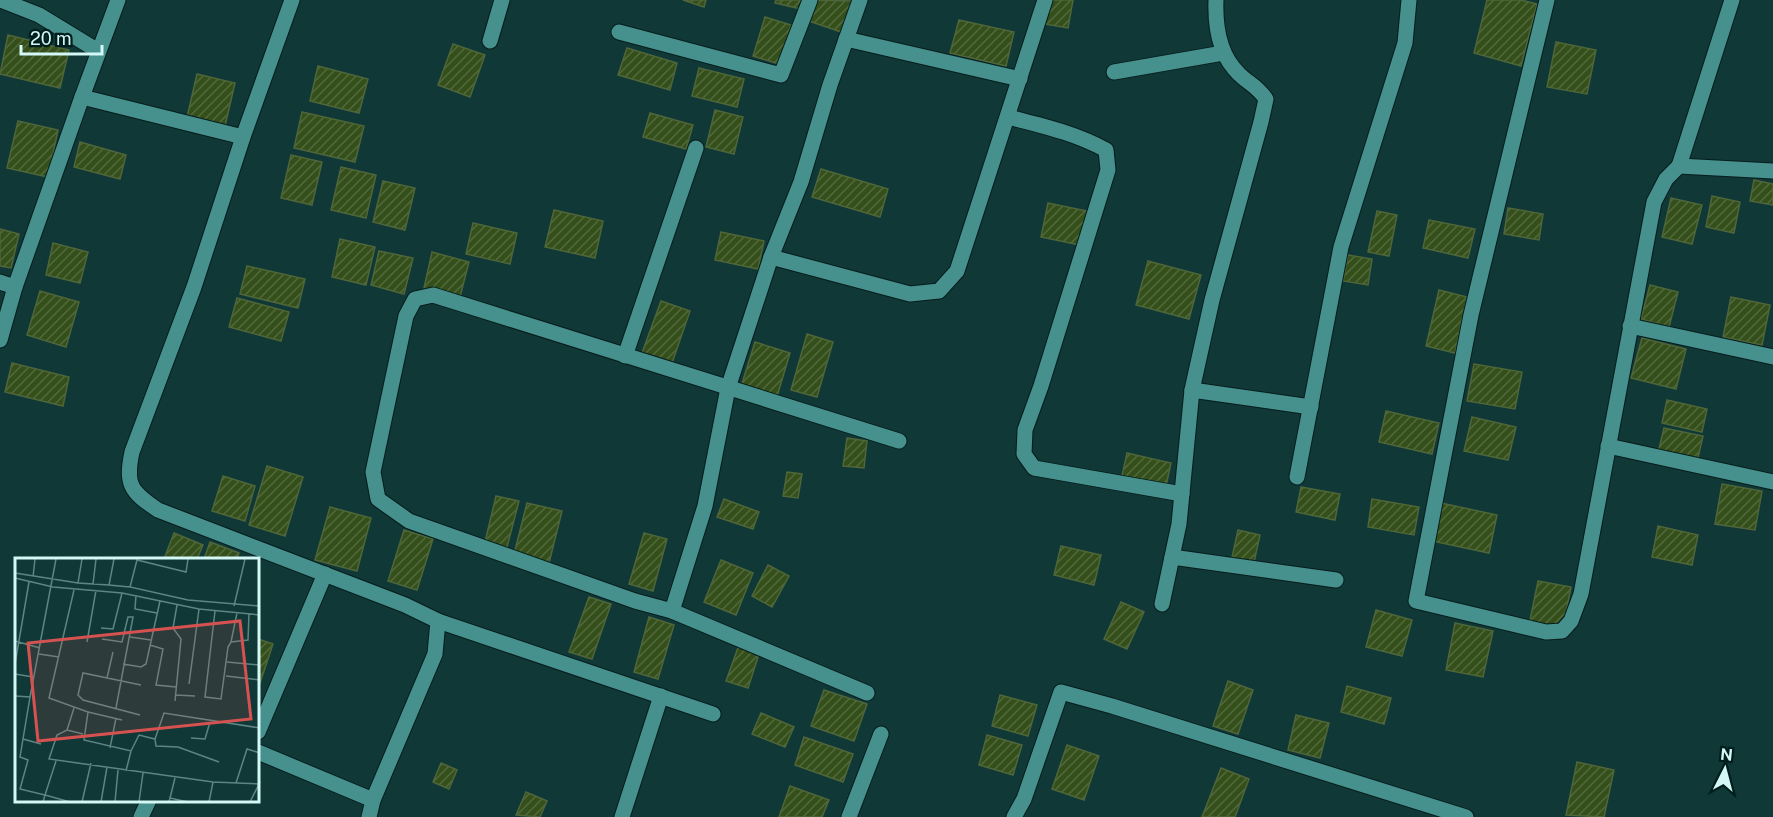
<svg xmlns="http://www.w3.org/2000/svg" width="1773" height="817" viewBox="0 0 1773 817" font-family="'Public Sans',sans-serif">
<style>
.building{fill:url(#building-hatch);stroke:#4e6639;stroke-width:1.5}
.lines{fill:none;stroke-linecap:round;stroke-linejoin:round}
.minor-casing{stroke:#061d1c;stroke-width:17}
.minor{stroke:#46908d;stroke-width:15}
.inset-road{fill:none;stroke:#5e8583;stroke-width:1.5}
.view{fill:#d65251;fill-opacity:0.15;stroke:#d65251;stroke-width:3}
.inset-edge{fill:none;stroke:#d4f8f5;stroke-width:3}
</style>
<defs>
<pattern id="building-hatch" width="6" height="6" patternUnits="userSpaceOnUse" patternTransform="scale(1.5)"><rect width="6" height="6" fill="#354f1b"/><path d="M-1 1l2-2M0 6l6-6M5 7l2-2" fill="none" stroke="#51693d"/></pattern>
</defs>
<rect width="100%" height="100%" fill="#103837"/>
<g class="building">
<path d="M683,0H706L704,7Z"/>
<path d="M776,0H803L801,9L775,3Z"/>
<path d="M817,0L852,1L841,32L809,21Z"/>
<path d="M1048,0H1073L1068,28L1044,24Z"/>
<path d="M1487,0H1521L1537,4L1521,66L1474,53Z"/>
<path d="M765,17L791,25L779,64L753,56Z"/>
<path d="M959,20L1014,32L1006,66L950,53Z"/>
<path d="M8,35L69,50L60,88L0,74Z"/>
<path d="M1556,42L1596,50L1587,94L1547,87Z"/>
<path d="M453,44L485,55L470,97L438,85Z"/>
<path d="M627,48L677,63L670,90L618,75Z"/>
<path d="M318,66L368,79L359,113L310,101Z"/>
<path d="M699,68L744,79L737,107L692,96Z"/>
<path d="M197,74L235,83L225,126L187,117Z"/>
<path d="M715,110L743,117L734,154L706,147Z"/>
<path d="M302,112L364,126L355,162L294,148Z"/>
<path d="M650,113L693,125L686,149L643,137Z"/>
<path d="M18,121L58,130L48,177L7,168Z"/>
<path d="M80,142L126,155L120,179L74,167Z"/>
<path d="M291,155L322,162L312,205L281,198Z"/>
<path d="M341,167L376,175L366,218L331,210Z"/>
<path d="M821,169L888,189L880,217L812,197Z"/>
<path d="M1754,180L1773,184V205L1750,201Z"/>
<path d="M383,181L415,188L405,230L373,222Z"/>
<path d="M1712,196L1740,202L1734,233L1706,227Z"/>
<path d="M1671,198L1702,205L1692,244L1662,237Z"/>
<path d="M1048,203L1087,211L1080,245L1041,237Z"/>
<path d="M1508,208L1543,214L1539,240L1504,234Z"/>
<path d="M554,210L603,221L595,258L545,247Z"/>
<path d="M1377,211L1397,215L1389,256L1368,252Z"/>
<path d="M1429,220L1475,229L1468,258L1423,248Z"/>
<path d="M473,223L517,233L510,264L466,254Z"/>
<path d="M0,229L19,234L11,268L0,266Z"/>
<path d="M721,232L764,241L758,269L715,260Z"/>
<path d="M340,239L375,247L366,285L332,277Z"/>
<path d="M53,243L88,252L80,283L46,275Z"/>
<path d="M379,251L413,258L404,294L371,285Z"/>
<path d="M432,252L469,262L460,297L424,288Z"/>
<path d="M1348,255L1372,259L1368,285L1343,281Z"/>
<path d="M1148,261L1201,275L1189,319L1136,305Z"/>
<path d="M247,266L305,279L298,308L240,294Z"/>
<path d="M1650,285L1678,292L1669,327L1641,319Z"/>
<path d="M1439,290L1467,297L1455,353L1426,346Z"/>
<path d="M40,291L79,302L66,347L27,335Z"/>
<path d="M1731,297L1770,305L1762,345L1723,337Z"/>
<path d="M237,298L289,312L281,341L229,327Z"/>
<path d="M661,301L690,311L672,363L642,353Z"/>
<path d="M807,334L833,342L817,397L791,390Z"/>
<path d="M1642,338L1686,349L1676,389L1631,378Z"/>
<path d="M755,342L790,353L776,400L740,390Z"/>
<path d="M12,363L69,377L63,406L5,392Z"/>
<path d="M1474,364L1522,372L1515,409L1467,401Z"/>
<path d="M1667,400L1707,409L1702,432L1662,423Z"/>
<path d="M1386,411L1439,423L1432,454L1379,442Z"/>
<path d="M1472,417L1516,427L1508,460L1464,451Z"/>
<path d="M1664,428L1703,436L1697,462L1658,453Z"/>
<path d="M847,438L867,441L864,468L843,466Z"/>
<path d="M1127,453L1171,463L1166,486L1122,476Z"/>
<path d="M267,466L303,477L285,536L249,525Z"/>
<path d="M787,472L802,474L798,498L783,496Z"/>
<path d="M223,476L255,486L245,521L212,511Z"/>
<path d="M1722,484L1762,491L1755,530L1715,524Z"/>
<path d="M1301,487L1340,494L1335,520L1296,512Z"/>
<path d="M496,496L519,501L506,551L484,546Z"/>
<path d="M724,499L759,512L753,529L717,517Z"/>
<path d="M1372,499L1419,507L1414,535L1368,527Z"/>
<path d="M527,503L562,511L549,563L514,554Z"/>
<path d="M1441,503L1497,515L1489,553L1432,541Z"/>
<path d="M330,507L371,518L357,571L315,560Z"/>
<path d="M1658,526L1698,535L1692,565L1652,557Z"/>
<path d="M404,530L433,539L417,590L388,581Z"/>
<path d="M1238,530L1260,535L1253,567L1231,562Z"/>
<path d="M174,533L203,545L197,559H164Z"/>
<path d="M644,533L667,539L653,591L629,584Z"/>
<path d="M210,542L239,553L237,559H204Z"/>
<path d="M1061,546L1101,555L1094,585L1054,575Z"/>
<path d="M721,560L753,573L736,615L704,602Z"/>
<path d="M768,565L789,576L772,607L752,596Z"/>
<path d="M1538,581L1571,587L1562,632L1529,625Z"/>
<path d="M589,597L611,604L592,659L569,652Z"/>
<path d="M1121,602L1144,612L1127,649L1104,639Z"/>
<path d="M1376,610L1412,620L1402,656L1366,647Z"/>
<path d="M649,617L674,625L658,679L634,672Z"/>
<path d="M1455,623L1493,631L1483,677L1446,670Z"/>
<path d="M258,639L273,644L259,686H258Z"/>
<path d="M739,645L760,651L748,688L726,681Z"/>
<path d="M1228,681L1253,690L1238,734L1213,726Z"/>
<path d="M1347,686L1391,698L1384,724L1341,712Z"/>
<path d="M824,690L867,704L854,741L811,726Z"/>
<path d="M1000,695L1037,705L1028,736L992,726Z"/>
<path d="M761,713L794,727L785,747L752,734Z"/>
<path d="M1296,715L1329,723L1320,758L1288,750Z"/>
<path d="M987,735L1022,745L1013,775L979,765Z"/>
<path d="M804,737L853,754L843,782L795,765Z"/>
<path d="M1067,745L1099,756L1084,800L1052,789Z"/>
<path d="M1577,762L1614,770L1604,817L1566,815Z"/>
<path d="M441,763L457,770L449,789L433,782Z"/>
<path d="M1221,768L1249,779L1235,817H1202Z"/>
<path d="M790,786L829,800L822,817H779Z"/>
<path d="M526,792L547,801L540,817L516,815Z"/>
</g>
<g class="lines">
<g class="minor-casing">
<g id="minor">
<path d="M1,0L39,15L98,51"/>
<path d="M292,0L243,137L194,287L132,452C125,485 131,492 158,510L405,605L438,621L435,654L373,800L369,817"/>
<path d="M1547,0L1471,315L1416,601L1546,632L1562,631L1571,621L1581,594L1654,202L1666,179L1679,166L1773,171"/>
<path d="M619,32L781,75L810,0"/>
<path d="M846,39L1020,79"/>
<path d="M490,41L502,0"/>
<path d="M1114,72L1223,53"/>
<path d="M82,97L243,137"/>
<path d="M1008,117C1043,126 1075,133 1106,150L1108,170L1041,386L1025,430L1024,454L1034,468L1182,494"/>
<path d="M1679,166L1732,0"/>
<path d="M771,257L910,294L939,291L957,271L1045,0"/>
<path d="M0,282L15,287"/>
<path d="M1630,326L1773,357"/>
<path d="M0,340L15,287L82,97L118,0"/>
<path d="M625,356L696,148"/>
<path d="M1192,390L1311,407"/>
<path d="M1608,446L1773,482"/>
<path d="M1297,477L1341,247L1405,43L1409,0"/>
<path d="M1172,557L1336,580"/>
<path d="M1162,604L1179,524L1192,390L1212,300L1261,122L1266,99C1256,85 1249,84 1239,74C1219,55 1215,26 1216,0"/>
<path d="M672,611L705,506L728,388L771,257L801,182L830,85L860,0"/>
<path d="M438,621L713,714"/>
<path d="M867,693L672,611L635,601L409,521L378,499L373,472L406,316L415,299L433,295L899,441"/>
<path d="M258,732L325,574"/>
<path d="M258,752L373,800"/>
<path d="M141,817L149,800"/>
<path d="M622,817L661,696"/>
<path d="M849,817L881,734"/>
<path d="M1014,817L1024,799L1061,692L1112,706L1466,817"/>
</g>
</g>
<use href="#minor" class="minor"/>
</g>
<g transform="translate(15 558)">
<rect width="244" height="244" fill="#103837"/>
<path class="inset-road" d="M67,1L63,25L94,27M99,1L94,27L115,29M173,1L171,14L122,2L115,29L173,42L245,48M0,15L63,25M18,19L20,1M0,20L38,29L107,35L184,51L245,57M78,26L81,1M59,32L34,140L73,154L69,182L116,193L124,177L140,181L149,155L245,170M121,37L120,51L142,55M219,48L230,1M200,53L190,139L206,141L213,89L216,84L233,82L234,55M86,70L98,71L107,35M115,79L136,82M87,81L107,84L113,59H118L101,150M0,83L25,90M72,84L81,32M216,84L222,55M135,87L148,91L141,127L161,129M24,96L44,99M212,104L245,107M0,106L14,24M108,106L126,109L131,106L145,43M0,116L18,119M211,118L245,122M92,120L98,94M174,126L184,51M160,137L180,138M0,138L15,139L5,199L13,202L5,231L30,237L28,244M15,139L41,1M160,143L166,81L158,70L162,47M73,154L107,162M125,157L68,142L63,137L68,115L126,127M52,172L59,150M68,176L52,172L42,177L34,201L198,224L244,226M176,180L190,181L195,164M8,181L26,186M140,181L141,188L163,189L204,204M95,190L101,160M41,203L30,237L55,244M111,213L116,193M221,225L232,191L245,195M155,240L173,244M67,244L76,205M86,244L92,209M100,244L103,212M124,244L128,215M154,244L160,220M194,244L198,224M235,244L245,224"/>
<path class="view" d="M225,63L236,161L23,183L13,85Z"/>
<rect width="244" height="244" class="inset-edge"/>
</g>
<g transform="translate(1725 769) rotate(6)" stroke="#001e1d" stroke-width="4.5" paint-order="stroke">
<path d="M0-4.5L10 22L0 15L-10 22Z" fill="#d4f8f5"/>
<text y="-9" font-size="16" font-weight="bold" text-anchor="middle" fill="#d4f8f5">N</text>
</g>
<path d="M21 45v9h81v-9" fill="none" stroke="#d4f8f5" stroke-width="3"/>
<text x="30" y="45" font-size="18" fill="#d4f8f5" stroke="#001e1d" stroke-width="4.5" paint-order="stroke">20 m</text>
</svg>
